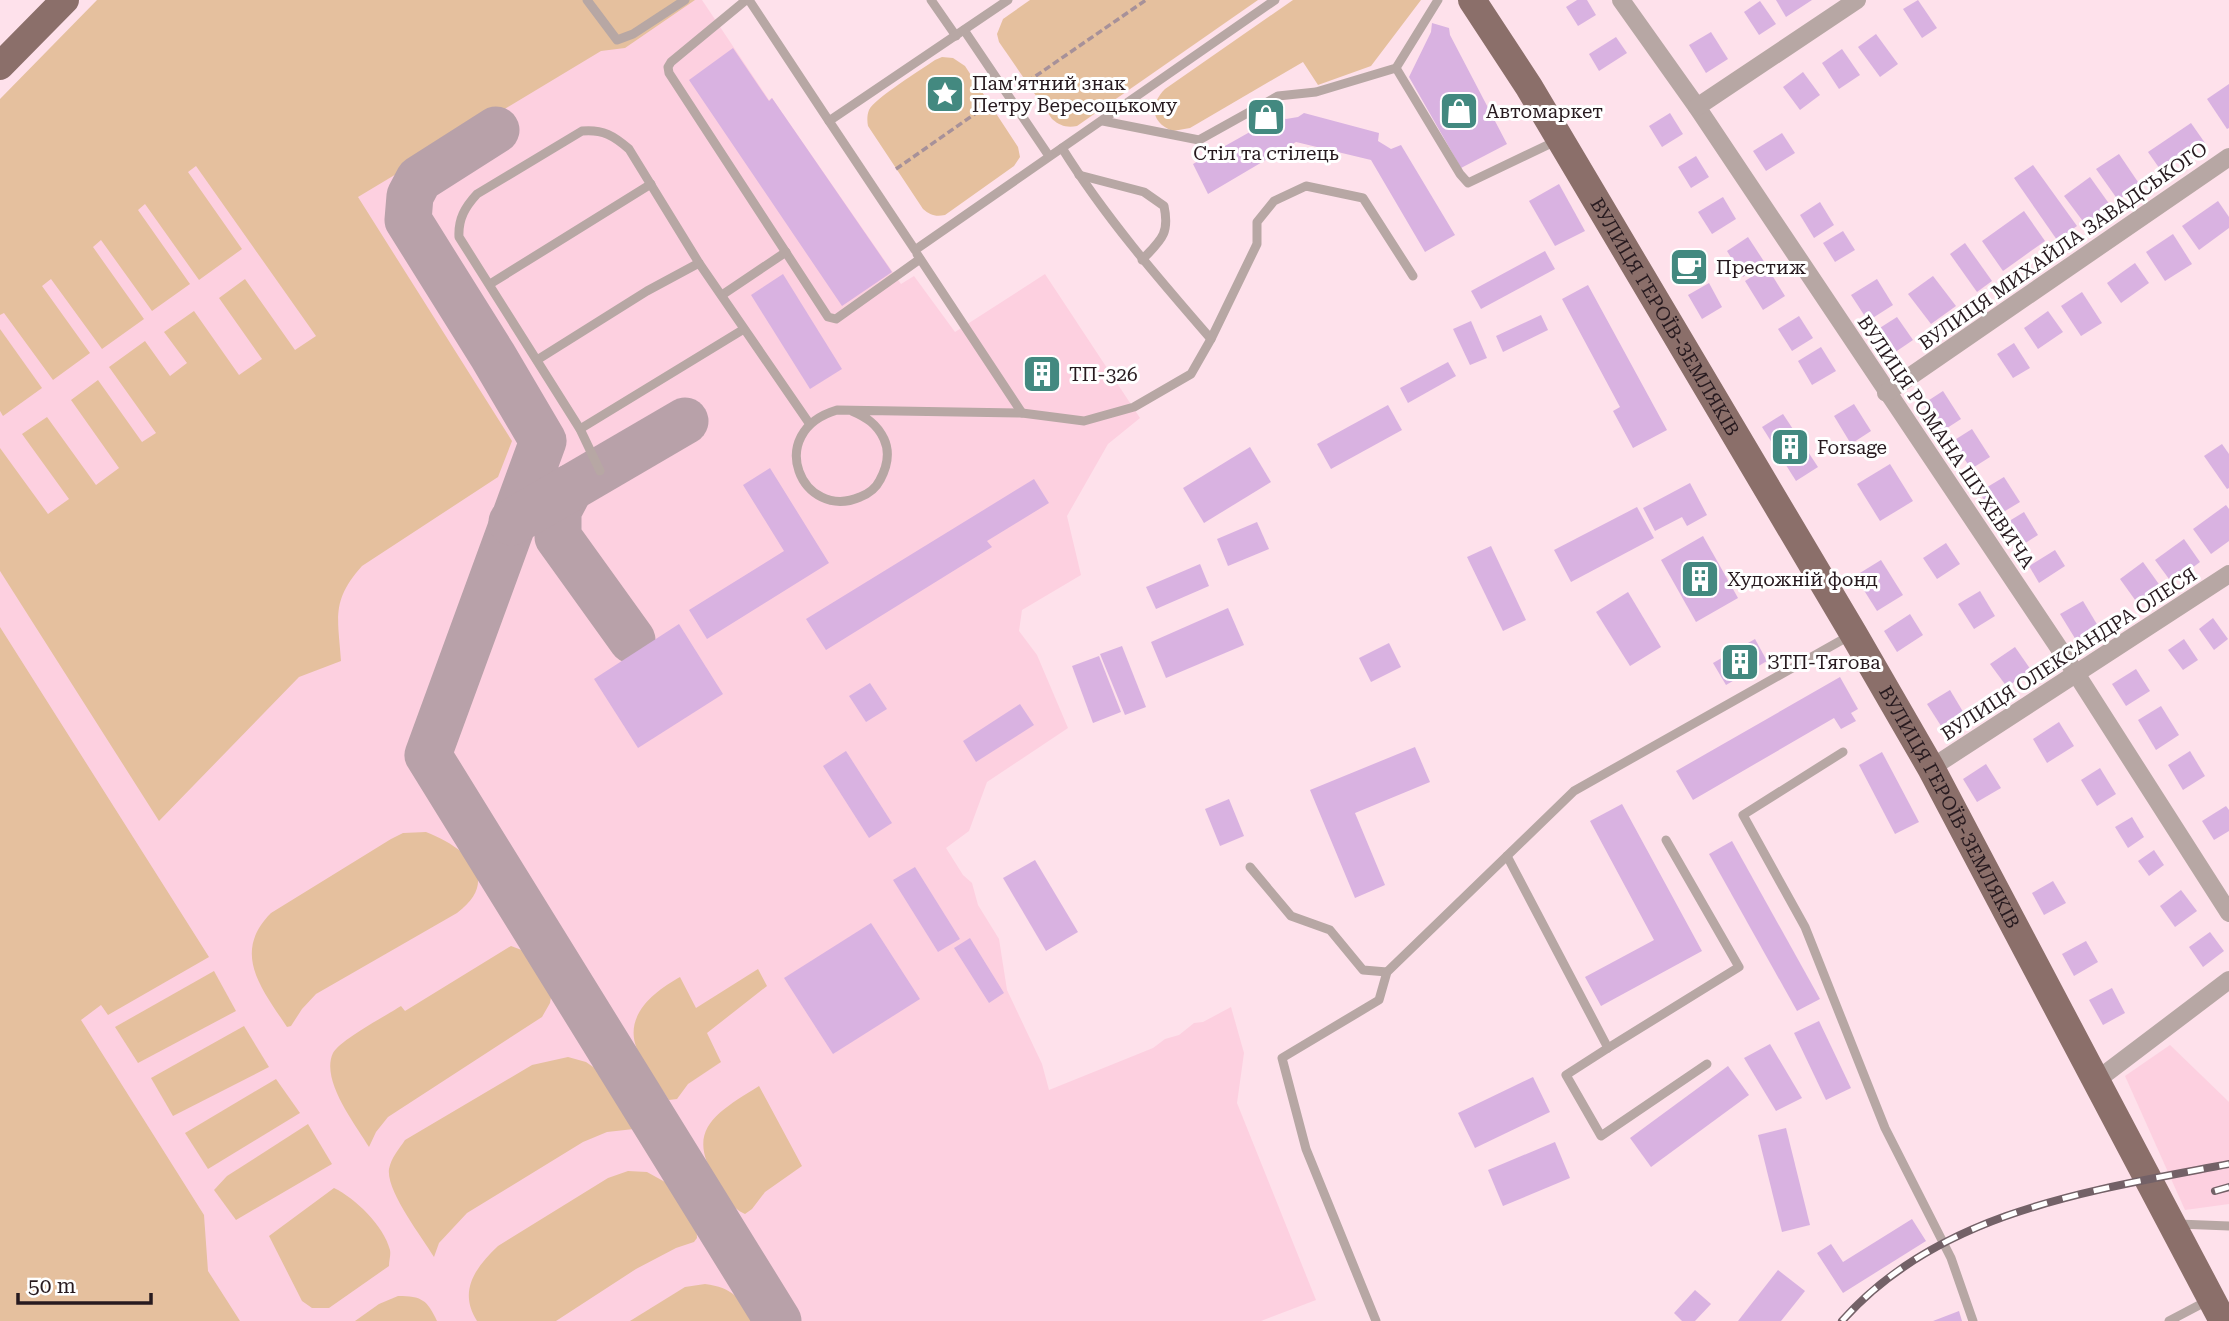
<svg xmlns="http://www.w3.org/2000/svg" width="2229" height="1321" viewBox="0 0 2229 1321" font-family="'Roboto Serif',serif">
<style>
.built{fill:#fdd0e0}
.green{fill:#e5c09e}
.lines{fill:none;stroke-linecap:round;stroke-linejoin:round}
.taxiway{stroke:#b8a1a9;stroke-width:47}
.building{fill:#d9b2e1}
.path{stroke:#a79199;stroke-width:3.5;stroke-dasharray:7 3.5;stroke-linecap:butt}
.service{stroke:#b7a7a4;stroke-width:9}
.minor{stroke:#b7a7a4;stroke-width:18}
.primary{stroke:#8b6f6a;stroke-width:28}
.rail-casing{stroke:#736167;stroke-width:8}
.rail{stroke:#fff;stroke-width:5;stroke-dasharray:16;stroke-linecap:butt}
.labels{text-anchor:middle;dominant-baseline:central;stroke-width:6;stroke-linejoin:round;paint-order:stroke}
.poi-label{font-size:19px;fill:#271a1f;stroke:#fff;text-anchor:start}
.street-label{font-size:19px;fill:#271a1f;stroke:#fff}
</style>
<rect width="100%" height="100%" fill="#fee1eb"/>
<g class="built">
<path d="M695,0H702L769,100L772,98L901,284L914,276L955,332L1045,274L1140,418L1108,444L1067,516L1081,575L1022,610L1019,631L1037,655L1068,728L987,782L969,831L946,848L963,875L972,883L978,905L999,939L1007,990L1042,1064L1049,1090L1153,1048L1165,1039L1179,1035L1194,1023L1203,1022L1231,1007L1244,1053L1237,1103L1316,1300L1261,1321H0V224Z"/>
<path d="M2170,1045L2229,1102V1204L2185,1210L2125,1076Z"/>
</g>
<g class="green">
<path d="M97,0H695L625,48L601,51L358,197L512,441L498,477L362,566C331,601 338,617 341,661L299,677L159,821L0,571V448L48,514L69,499L22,434L47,417L96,485L119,468L71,400L98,380L142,442L156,433L109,367L145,341L170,376L187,363L164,332L194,311L239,375L262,359L219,298L245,279L295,350L316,336L196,166L188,172L242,249L199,280L145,204L138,210L190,284L152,311L101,240L93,247L144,319L102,349L51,279L42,286L90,353L53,380L4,313L0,315V99Z"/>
<path d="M1030,0H1258L1077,126C1067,128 1060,126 1052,119L999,42L997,34L1003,19Z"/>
<path d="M1293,0H1421L1371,66L1318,85L1303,62L1190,128L1173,131C1151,123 1149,105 1165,89Z"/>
<path d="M942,57L953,58L965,66L1018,147L1020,157L1014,166L945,215C935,217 930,215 923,209L868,126C867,121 867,115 869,110C875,98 921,70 935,60Z"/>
<path d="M0,329L42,388L3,416L0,411Z"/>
<path d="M0,627L209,957L108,1015L101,1005L81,1020L204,1215L208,1271L240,1321H0Z"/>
<path d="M426,832C465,847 503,879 457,913L316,994L302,1009L291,1026L287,1027C262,989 231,953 271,913L391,839L403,833Z"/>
<path d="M511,946L527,952L535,958L552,992L550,1003L542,1017L388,1117L376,1132L369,1147C356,1125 320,1080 333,1053C340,1040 387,1015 401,1006L405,1011Z"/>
<path d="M758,969L767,986L707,1033L721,1062L688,1084L677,1099L669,1100C659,1084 644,1067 637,1049C623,1015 655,991 680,977L696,1008Z"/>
<path d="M214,971L236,1011L138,1063L115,1027Z"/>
<path d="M244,1026L269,1067L173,1116L151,1078Z"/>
<path d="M568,1057L586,1062L599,1071L634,1129L607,1132L583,1142L467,1213L439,1243L434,1257C422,1237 386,1191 389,1169C391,1158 399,1149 405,1140L532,1065Z"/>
<path d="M276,1079L300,1113L208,1169L185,1133Z"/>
<path d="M759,1086L802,1166L765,1192L752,1209L745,1214C731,1208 725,1194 717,1181C683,1129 718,1112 759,1086Z"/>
<path d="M308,1124L332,1164L236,1220L214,1190L227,1176Z"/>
<path d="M628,1171L647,1172L674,1187L696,1223L697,1238L694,1242L676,1248L636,1269L556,1321H477C458,1291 475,1268 498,1246L608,1178Z"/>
<path d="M334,1188C355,1198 384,1226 390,1250C391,1255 389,1261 389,1266L329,1308H312L302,1301L269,1236Z"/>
<path d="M705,1284C733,1288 739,1297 753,1321H630L685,1287Z"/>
<path d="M398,1296C422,1296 427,1300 437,1321H355L379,1304Z"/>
</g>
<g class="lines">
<g class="taxiway">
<path d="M496,130L419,179L410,196L408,220L493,356L543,441L428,755L778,1321"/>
<path d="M570,488L558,511V537L632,640"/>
<path d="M512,522L685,421"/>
</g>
</g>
<g class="building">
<path d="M1577,0H1587L1596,15L1578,26L1566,7Z"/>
<path d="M1776,0H1812L1786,17Z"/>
<path d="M1918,0L1937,28L1922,38L1903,9Z"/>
<path d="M1760,1L1776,24L1759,35L1744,12Z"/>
<path d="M1432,23L1449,28L1450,35L1507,144L1461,168L1409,77L1431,32Z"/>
<path d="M1711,32L1728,59L1706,73L1689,45Z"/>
<path d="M1876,34L1898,64L1880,77L1858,47Z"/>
<path d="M1616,37L1627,53L1599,71L1589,54Z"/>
<path d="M733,48L769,101L772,98L892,272L842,306L689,80Z"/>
<path d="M1842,49L1860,75L1839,89L1822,63Z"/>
<path d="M1803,72L1820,95L1800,110L1783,87Z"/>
<path d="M2229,84V128L2227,129L2207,99Z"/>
<path d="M1304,113L1379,133L1378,141L1391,149L1401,145L1455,235L1425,252L1371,160L1296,142L1208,194L1193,164L1278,116L1286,119L1298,117Z"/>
<path d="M1670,113L1683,134L1662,147L1649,126Z"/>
<path d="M2191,123L2205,143L2162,172L2148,152Z"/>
<path d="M1782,133L1795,153L1766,171L1753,151Z"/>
<path d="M2119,154L2140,185L2118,200L2096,169Z"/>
<path d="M1696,156L1709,177L1691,188L1678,167Z"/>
<path d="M2033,165L2077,226L2057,240L2014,178Z"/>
<path d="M2090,177L2110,205L2085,224L2064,196Z"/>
<path d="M1559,184L1585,231L1555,246L1529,201Z"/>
<path d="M1723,197L1736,219L1712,234L1698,212Z"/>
<path d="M2218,201L2229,217V228L2199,250L2182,226Z"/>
<path d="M1820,202L1834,225L1814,238L1800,215Z"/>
<path d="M2024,211L2045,241L2003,271L1982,241Z"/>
<path d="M1843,231L1855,250L1835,262L1823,243Z"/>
<path d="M2173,234L2192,264L2165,281L2146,252Z"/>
<path d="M1748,237L1765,263L1743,277L1727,251Z"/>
<path d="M1965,243L1992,281L1977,292L1950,254Z"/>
<path d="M1545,251L1555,269L1481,309L1471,291Z"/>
<path d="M1695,252L1705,270L1683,282L1673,265Z"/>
<path d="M2135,263L2149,283L2121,303L2107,283Z"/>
<path d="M1767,267L1785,296L1763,310L1745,281Z"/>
<path d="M783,274L842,369L810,389L751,295Z"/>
<path d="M1933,276L1956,306L1931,324L1908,294Z"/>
<path d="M1877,279L1893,305L1868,321L1851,295Z"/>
<path d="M1709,283L1722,307L1702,319L1688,295Z"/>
<path d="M1588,285L1667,430L1633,448L1613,411L1620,407L1562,299Z"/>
<path d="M2082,292L2102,323L2081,336L2061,306Z"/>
<path d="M2048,311L2063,332L2038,349L2024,328Z"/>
<path d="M1541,315L1548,330L1503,352L1496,336Z"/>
<path d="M1799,316L1813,338L1792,351L1778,329Z"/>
<path d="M1897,317L1913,340L1891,355L1875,331Z"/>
<path d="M1471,321L1487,358L1470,365L1453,329Z"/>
<path d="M2014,343L2030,368L2013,378L1997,354Z"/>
<path d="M1821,347L1836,371L1812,385L1798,361Z"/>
<path d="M1046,360L1057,376L1038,388L1028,372Z"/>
<path d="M1448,362L1456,376L1408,403L1400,388Z"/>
<path d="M1943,391L1961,419L1941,432L1923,404Z"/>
<path d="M1854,404L1871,431L1851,444L1834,416Z"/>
<path d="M1388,405L1402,430L1331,469L1317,444Z"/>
<path d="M1783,414L1818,467L1796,481L1762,427Z"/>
<path d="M1972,429L1990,457L1971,469L1953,441Z"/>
<path d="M2222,444L2229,454V488L2227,489L2204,456Z"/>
<path d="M1250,447L1271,482L1204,523L1183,488Z"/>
<path d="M1890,464L1913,501L1880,521L1857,484Z"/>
<path d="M770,468L829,563L707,639L689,610L784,551L743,485Z"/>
<path d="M2004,477L2020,502L1995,517L1979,492Z"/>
<path d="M1034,479L1049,503L987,541L992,547L826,650L806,619Z"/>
<path d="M1690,483L1707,515L1687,526L1682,517L1655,531L1643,508Z"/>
<path d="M2226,505L2229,509V541L2211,554L2193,529Z"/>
<path d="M1637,507L1654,538L1571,582L1554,550Z"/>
<path d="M2024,512L2038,535L2016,549L2001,526Z"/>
<path d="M1257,522L1269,549L1228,566L1217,539Z"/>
<path d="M1703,536L1738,598L1696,622L1661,560Z"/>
<path d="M2184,539L2200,562L2172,583L2155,560Z"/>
<path d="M1946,543L1960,564L1937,579L1923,558Z"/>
<path d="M1491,546L1526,620L1503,631L1467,557Z"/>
<path d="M2055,550L2065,566L2039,583L2029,566Z"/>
<path d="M1881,560L1903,595L1877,611L1855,576Z"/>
<path d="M2143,562L2161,587L2138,604L2120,579Z"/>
<path d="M1200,564L1209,586L1156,609L1146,587Z"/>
<path d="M1980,591L1995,616L1974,629L1958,604Z"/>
<path d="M1628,592L1661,647L1630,666L1596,612Z"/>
<path d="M2083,601L2098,626L2076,640L2060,614Z"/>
<path d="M1228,608L1244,645L1166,678L1151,642Z"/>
<path d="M1910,614L1923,635L1897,652L1884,631Z"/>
<path d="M2213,618L2228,639L2214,650L2199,629Z"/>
<path d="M679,624L723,694L638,748L594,679Z"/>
<path d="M1755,639L1767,661L1726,685L1713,663Z"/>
<path d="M2184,639L2198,660L2183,670L2168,650Z"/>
<path d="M1389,643L1401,667L1371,682L1359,658Z"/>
<path d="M1122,646L1146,707L1125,715L1100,654Z"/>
<path d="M2015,647L2031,670L2007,687L1990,664Z"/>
<path d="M1099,656L1121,712L1093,723L1072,666Z"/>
<path d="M2136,669L2150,691L2126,706L2112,684Z"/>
<path d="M1840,677L1858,709L1851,713L1856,721L1841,729L1834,718L1693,800L1676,771Z"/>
<path d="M870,683L887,709L866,722L849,696Z"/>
<path d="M1950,690L1965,715L1943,729L1927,704Z"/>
<path d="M1020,704L1034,725L976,762L963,741Z"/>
<path d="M2161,706L2179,735L2156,750L2138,720Z"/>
<path d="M2059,722L2074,746L2047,763L2033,739Z"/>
<path d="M1415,747L1430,782L1355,813L1385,885L1355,898L1310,790Z"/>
<path d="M846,751L892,823L869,838L823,766Z"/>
<path d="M2190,751L2205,776L2183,790L2168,765Z"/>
<path d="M1882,752L1919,822L1895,834L1859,765Z"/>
<path d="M1986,764L2001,788L1977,802L1963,779Z"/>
<path d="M2100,768L2116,794L2097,806L2081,780Z"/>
<path d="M1229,799L1244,836L1220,846L1205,809Z"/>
<path d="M1622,804L1702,951L1601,1006L1585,977L1654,940L1590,821Z"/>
<path d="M2226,806L2229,810V831L2214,840L2202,821Z"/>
<path d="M2132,817L2144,837L2128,848L2115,827Z"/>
<path d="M1732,841L1820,999L1797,1011L1709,854Z"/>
<path d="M2154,850L2164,865L2149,876L2138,861Z"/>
<path d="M1035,860L1078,932L1046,951L1003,878Z"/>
<path d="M915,867L960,939L938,952L893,880Z"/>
<path d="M2053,881L2066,903L2044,915L2032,893Z"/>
<path d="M2181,890L2197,911L2175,927L2160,906Z"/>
<path d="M871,923L920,999L833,1054L784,978Z"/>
<path d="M2210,932L2224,951L2203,967L2189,947Z"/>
<path d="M970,938L1004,993L989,1003L954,948Z"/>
<path d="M2086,941L2098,962L2074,976L2062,954Z"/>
<path d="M2112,988L2125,1013L2103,1025L2089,1000Z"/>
<path d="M1819,1021L1851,1088L1826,1100L1794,1033Z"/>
<path d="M1770,1044L1802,1098L1776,1111L1744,1058Z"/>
<path d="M1728,1066L1749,1095L1651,1167L1630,1138Z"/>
<path d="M1533,1077L1550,1112L1475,1148L1458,1113Z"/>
<path d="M1786,1128L1810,1225L1782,1232L1758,1135Z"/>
<path d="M1555,1142L1570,1178L1503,1206L1488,1170Z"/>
<path d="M1912,1219L1926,1241L1843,1293L1817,1253L1831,1244L1843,1262Z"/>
<path d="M1778,1270L1805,1291L1781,1321H1738Z"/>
<path d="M1695,1290L1711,1304L1695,1321H1682L1674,1313Z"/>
<path d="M1959,1311L1962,1321H1933Z"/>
</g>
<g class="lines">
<g class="path">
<path d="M1027,82L1146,0"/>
<path d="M896,169L989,104"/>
</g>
<g class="service">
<path d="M587,0L617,40L633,34L685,0"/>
<path d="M746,0L671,62L668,67L669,73L828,317L836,319L920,259"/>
<path d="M749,0L829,121"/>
<path d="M931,0L956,36"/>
<path d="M1008,0L829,121L915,250L1275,0"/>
<path d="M964,30L1049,156"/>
<path d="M1396,68L1460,174L1468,183L1556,141"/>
<path d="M1103,121L1199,140L1278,96L1316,92L1396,68L1438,0"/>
<path d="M1062,148C1105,217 1158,278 1211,339"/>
<path d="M1079,175L1144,192L1164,206C1170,234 1161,240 1142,260"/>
<path d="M917,254L1022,413"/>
<path d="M490,284L651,184"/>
<path d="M722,295L786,252"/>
<path d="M537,360L647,291L699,263"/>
<path d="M852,411C866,417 877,424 884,439C890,452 887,467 880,480C876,488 868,494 860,497C802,522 763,432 837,410L1022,413L1084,421L1134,407L1191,374L1211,339L1257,244V222L1274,201L1306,186L1363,198L1413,276"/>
<path d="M580,429L744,329"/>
<path d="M600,471L580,429L459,237C458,219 465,207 477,194L582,131C603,129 614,136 629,149L699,263L809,423"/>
<path d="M1843,752L1743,815L1805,927L1885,1128L1951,1258L1973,1321"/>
<path d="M1507,856L1608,1048L1739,967L1666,840"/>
<path d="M1250,867L1291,916L1330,930L1363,970L1387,972"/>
<path d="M1608,1048L1566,1075L1601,1136L1707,1064"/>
<path d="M2178,1224L2229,1226"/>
<path d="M1376,1321L1306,1149L1282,1058L1379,1000L1387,972L1574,791L1849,636"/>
<path d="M2169,1321L2207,1301"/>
</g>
<g class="minor">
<path d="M1621,0L1697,107L2077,675L2229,913"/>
<path d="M1697,107L1857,0"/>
<path d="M1886,393L2229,157"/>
<path d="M1931,768L2229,574"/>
<path d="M2097,1080L2229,980"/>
</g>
<g class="primary">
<path id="s1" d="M1472,0L1529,87L1853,633L1931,768L2223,1321"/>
<path d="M0,66L65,0"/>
</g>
<g class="rail-casing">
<g id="rail">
<path d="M2215,1191L2229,1187"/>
<path d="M1842,1321C1939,1211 2093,1190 2229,1164"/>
</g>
</g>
<use href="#rail" class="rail"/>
</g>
<defs>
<g id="sight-square" transform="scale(2.0125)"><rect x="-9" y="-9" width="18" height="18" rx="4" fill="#438980" stroke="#fff"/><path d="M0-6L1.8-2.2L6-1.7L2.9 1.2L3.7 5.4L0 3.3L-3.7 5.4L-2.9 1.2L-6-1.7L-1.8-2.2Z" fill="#fff"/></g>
<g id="shop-square" transform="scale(2.0125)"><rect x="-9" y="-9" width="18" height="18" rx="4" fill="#438980" stroke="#fff"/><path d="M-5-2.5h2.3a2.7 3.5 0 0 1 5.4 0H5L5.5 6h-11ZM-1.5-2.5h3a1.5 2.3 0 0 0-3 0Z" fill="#fff"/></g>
<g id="cafe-square" transform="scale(2.0125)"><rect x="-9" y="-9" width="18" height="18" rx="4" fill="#438980" stroke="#fff"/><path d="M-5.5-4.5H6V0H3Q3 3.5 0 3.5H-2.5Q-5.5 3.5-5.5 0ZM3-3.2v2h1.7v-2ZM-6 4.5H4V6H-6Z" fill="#fff"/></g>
<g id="building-square" transform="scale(2.0125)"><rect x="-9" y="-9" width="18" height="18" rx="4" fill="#438980" stroke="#fff"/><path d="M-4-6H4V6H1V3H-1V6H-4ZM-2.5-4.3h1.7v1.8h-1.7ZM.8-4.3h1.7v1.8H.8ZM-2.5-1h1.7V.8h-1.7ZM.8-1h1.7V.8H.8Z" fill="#fff"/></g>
</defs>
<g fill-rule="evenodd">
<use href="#sight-square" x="945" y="94"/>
<use href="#shop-square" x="1459" y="111"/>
<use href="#shop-square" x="1266" y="117"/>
<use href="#cafe-square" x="1689" y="267"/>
<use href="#building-square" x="1042" y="374"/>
<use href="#building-square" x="1790" y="447"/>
<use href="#building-square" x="1700" y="579"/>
<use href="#building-square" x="1740" y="662"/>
</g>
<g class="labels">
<g class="poi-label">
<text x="972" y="83">Пам'ятний знак<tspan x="972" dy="22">Петру Вересоцькому</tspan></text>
<text x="1486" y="111">Автомаркет</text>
<text x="1266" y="153" text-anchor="middle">Стіл та стілець</text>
<text x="1716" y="267">Престиж</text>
<text x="1069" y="374">ТП-326</text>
<text x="1817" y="447">Forsage</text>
<text x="1727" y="579">Художній фонд</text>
<text x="1767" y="662">ЗТП-Тягова</text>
</g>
<g class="street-label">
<text transform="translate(2063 246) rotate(-35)">ВУЛИЦЯ МИХАЙЛА ЗАВАДСЬКОГО</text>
<text stroke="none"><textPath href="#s1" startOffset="371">ВУЛИЦЯ ГЕРОЇВ-ЗЕМЛЯКІВ</textPath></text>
<text transform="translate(1946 442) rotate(56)">ВУЛИЦЯ РОМАНА ШУХЕВИЧА</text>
<text transform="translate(2069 654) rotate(-33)">ВУЛИЦЯ ОЛЕКСАНДРА ОЛЕСЯ</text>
<text stroke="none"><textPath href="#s1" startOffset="938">ВУЛИЦЯ ГЕРОЇВ-ЗЕМЛЯКІВ</textPath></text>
</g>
</g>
<path d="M18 1293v10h133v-10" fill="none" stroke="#271a1f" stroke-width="3.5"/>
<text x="28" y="1293" font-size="21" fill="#271a1f" stroke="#ffffff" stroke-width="5" paint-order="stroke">50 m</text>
</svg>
